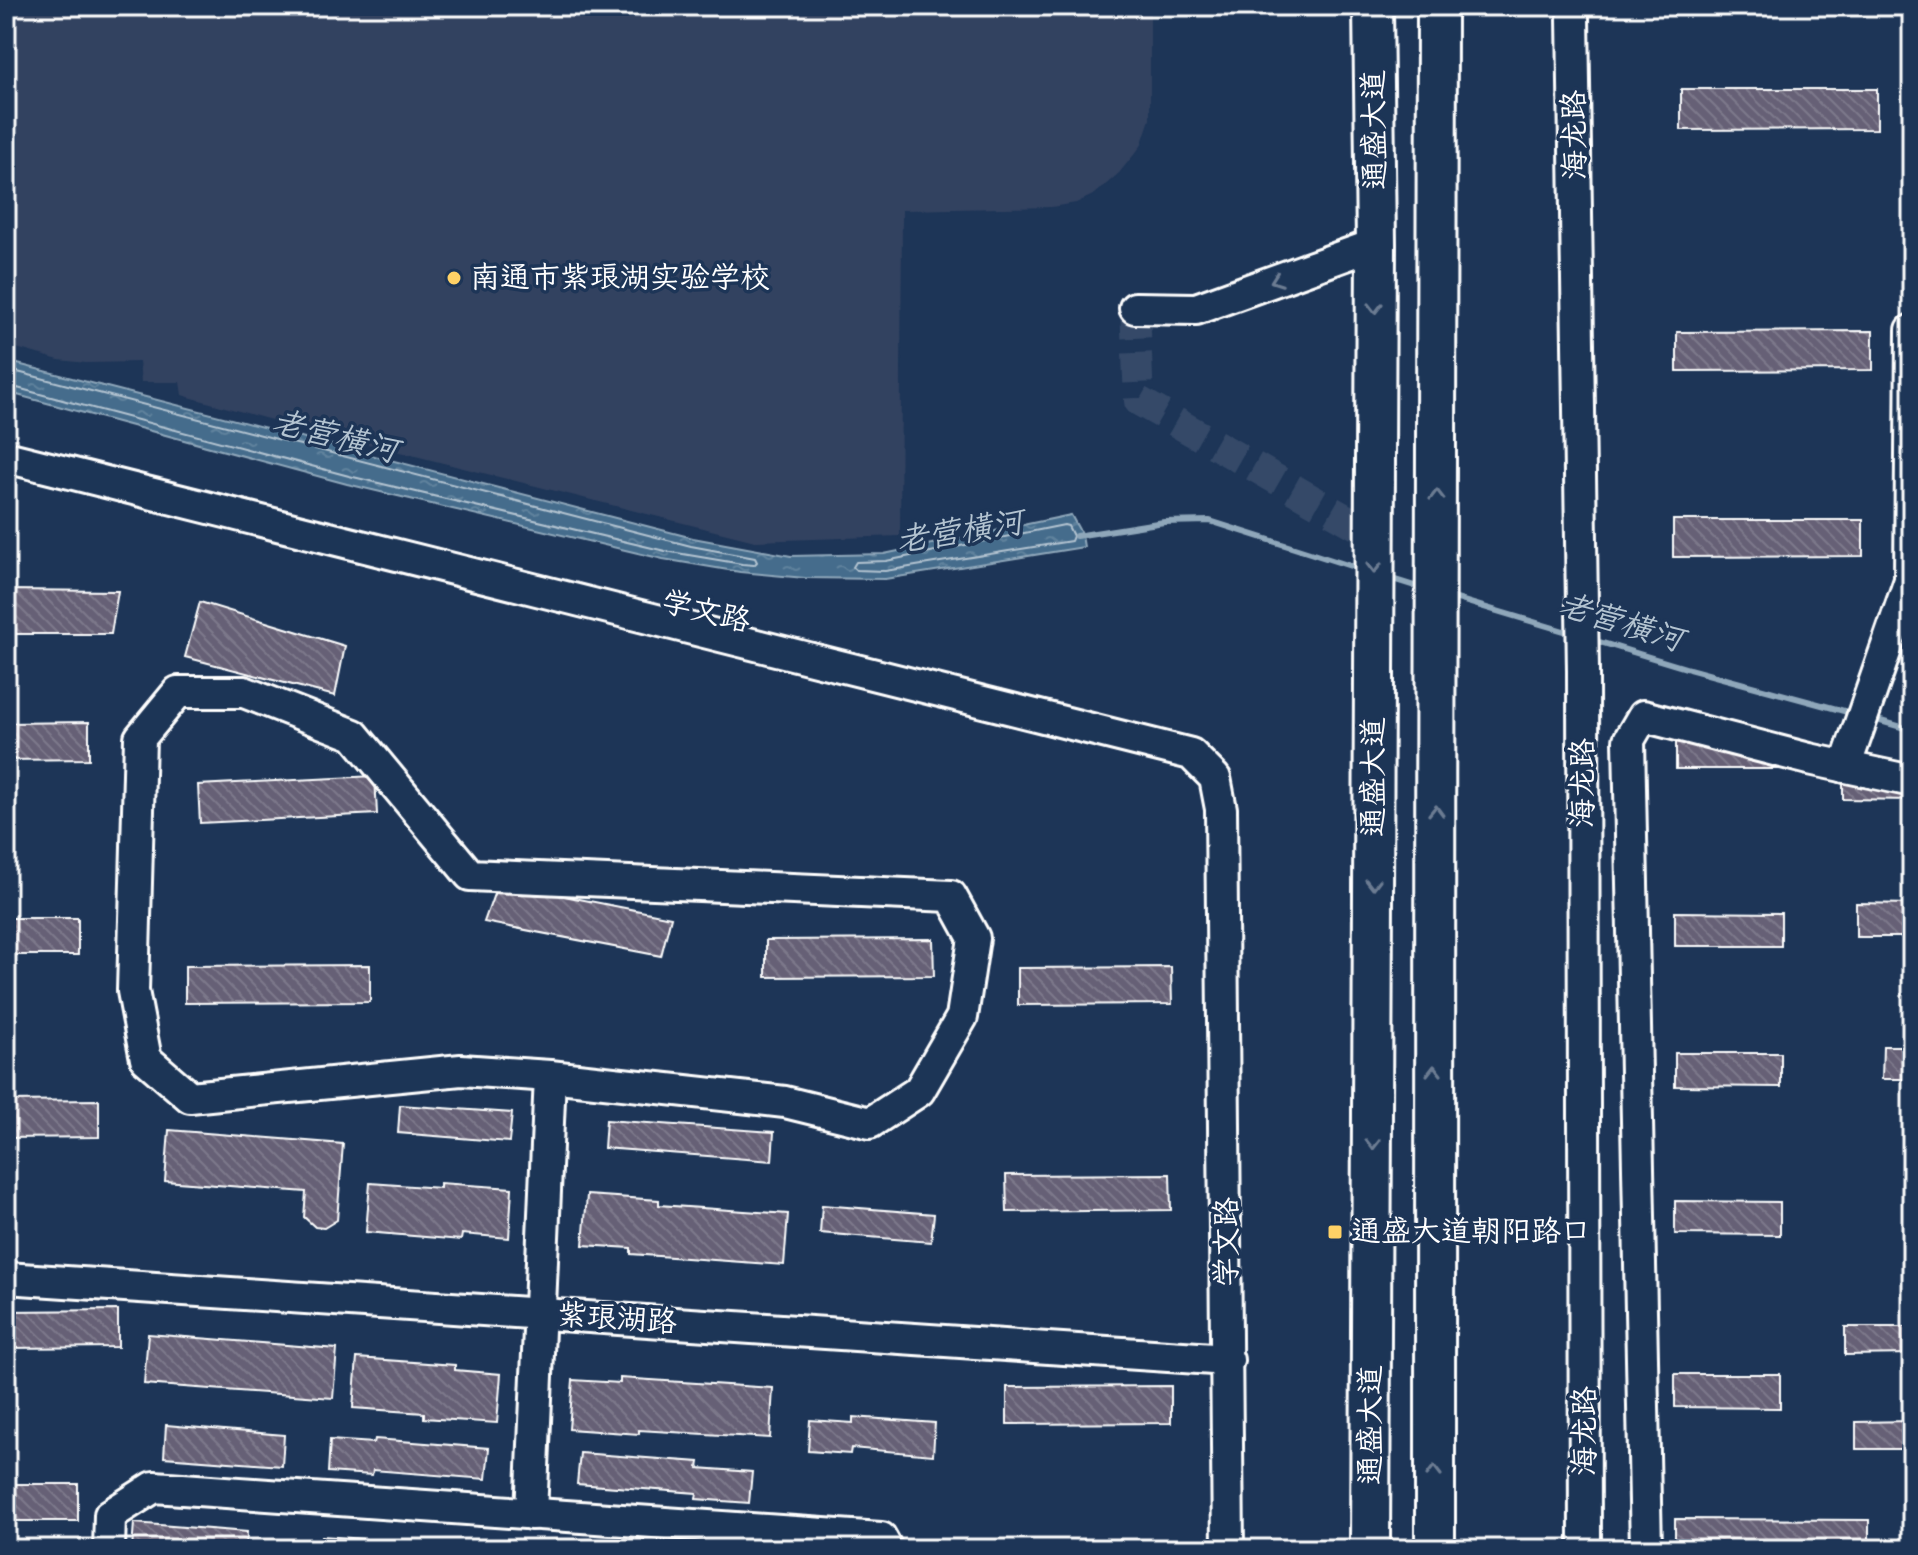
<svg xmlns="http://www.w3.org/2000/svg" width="1918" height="1555" viewBox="0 0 1918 1555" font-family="'Architects Daughter','LXGW WenKai TC',sans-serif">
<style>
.built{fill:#334260}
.water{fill:url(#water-ripples);stroke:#8fa7ba;stroke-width:2}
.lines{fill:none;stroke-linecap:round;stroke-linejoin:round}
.shore{stroke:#b4c4d1;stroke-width:2}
.stream{stroke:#8fa7ba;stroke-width:6}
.building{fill:url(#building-back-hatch);stroke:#fff;stroke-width:2}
.minor-tunnel{stroke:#344968;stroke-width:30;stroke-dasharray:30 15;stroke-linecap:butt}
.minor-casing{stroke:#fff;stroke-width:36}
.major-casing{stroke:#fff;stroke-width:44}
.minor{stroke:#1d3557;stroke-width:30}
.major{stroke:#1d3557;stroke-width:38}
.oneway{stroke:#6c7c92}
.poi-dot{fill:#ffd166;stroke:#1d3557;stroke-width:3}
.labels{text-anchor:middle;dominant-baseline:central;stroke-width:7;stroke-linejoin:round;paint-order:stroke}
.street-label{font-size:30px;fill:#fff;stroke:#1d3557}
.poi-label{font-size:30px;fill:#fff;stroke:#1d3557;text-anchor:start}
.water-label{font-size:32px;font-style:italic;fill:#b4c4d1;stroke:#1d3557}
</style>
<defs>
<pattern id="water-ripples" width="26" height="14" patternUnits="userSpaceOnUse" patternTransform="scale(2)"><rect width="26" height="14" fill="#446c8c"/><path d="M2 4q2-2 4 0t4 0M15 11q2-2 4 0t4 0" fill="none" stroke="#60829d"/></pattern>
<pattern id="building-back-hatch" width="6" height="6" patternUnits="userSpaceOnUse" patternTransform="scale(2)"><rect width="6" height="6" fill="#666176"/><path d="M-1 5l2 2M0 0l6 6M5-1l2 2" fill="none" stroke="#7d798b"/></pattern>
</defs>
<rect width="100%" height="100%" fill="#1d3557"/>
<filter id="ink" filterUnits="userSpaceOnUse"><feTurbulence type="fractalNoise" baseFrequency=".0125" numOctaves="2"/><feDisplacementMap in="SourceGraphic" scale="16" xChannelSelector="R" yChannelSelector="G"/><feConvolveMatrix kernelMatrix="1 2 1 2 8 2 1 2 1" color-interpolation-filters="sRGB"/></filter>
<g filter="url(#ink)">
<path class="built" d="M6,6H1150V119L1141,146L1119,173L1095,194L1076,203L1051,207L902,210L900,536L755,541L264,418L182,395L180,382H141L139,362L86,363L59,360L6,345Z"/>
<path class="water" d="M6,361L693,538L791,556L884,554L1071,515L1082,535L1084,547L885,579L805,578L740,572L663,559L347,484L6,392Z"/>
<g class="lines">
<g class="shore">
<path d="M6,369L691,546L755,558L757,562L754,565L742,564L665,551L349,476L6,385"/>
<path d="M1064,525L1068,526L1073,536L1071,541L885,571L856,570L853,567L856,562L886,561Z"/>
</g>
<g class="stream">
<path d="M1076,536L1164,522L1210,521L1360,569"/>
<path d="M1386,577L1421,588"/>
<path d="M1447,596L1574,634"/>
<path d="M1593,640L1689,669L1855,714"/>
<path d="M1870,718L1912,730"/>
</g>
</g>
<g class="building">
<path d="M1681,89H1877V129L1681,130Z"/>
<path d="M1873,331V370L1677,371V332Z"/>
<path d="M1673,520H1863V556L1673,557Z"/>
<path d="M6,590L118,591L111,634H6Z"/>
<path d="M200,602L345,646L335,696L185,657Z"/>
<path d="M89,722V759L6,760V723Z"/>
<path d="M1676,735L1781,736V769H1676Z"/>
<path d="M1843,766H1912V800L1843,799Z"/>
<path d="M375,776L377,814L200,823L198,785Z"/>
<path d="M498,883L671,917L661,956L484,922Z"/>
<path d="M1856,903L1912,904V937H1856Z"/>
<path d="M1675,912L1781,913V946H1675Z"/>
<rect x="6" y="918" width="72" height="37"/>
<path d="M933,939L934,976L766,977V940Z"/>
<path d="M370,965V1002L185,1003V966Z"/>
<path d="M1171,967L1172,1004L1018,1005V968Z"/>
<path d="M1883,1046H1912V1079H1882Z"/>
<path d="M1675,1053H1781V1087L1675,1086Z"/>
<path d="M99,1100V1137L6,1138V1101Z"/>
<path d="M400,1105L512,1113L509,1142L398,1133Z"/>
<path d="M606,1120L774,1132L772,1161L604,1148Z"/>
<path d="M169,1130L343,1144L337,1220L324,1228L315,1227L304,1217L306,1192L165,1181Z"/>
<path d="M1170,1174L1171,1210L1007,1212L1006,1175Z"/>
<path d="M370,1183L440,1188V1183L512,1188L509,1238L462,1234L461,1240L366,1232Z"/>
<rect x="1903" y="1184" width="9" height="33"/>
<path d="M587,1195L659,1200V1205L788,1214L784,1265L631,1254V1248L583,1245Z"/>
<path d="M1675,1201L1780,1202V1235L1675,1234Z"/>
<path d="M822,1205L934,1214L931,1242L820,1233Z"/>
<path d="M118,1310V1347L6,1348V1311Z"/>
<path d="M1845,1327H1912V1354L1845,1355Z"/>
<path d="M148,1334L337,1349L333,1398L144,1384Z"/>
<path d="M357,1358L455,1365V1370L501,1374L497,1423L424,1418V1413L353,1408Z"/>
<path d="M1675,1374H1780V1408L1675,1407Z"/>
<path d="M620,1378L773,1388L770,1438L639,1430V1434L569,1429L573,1380L620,1383Z"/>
<path d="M1171,1386V1423L1007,1424V1387Z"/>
<path d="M853,1417L935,1423L933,1455L851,1448L850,1454L808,1451L810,1420L853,1423Z"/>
<path d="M1912,1421V1449H1856V1422Z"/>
<path d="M166,1425L284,1435L282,1466L164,1457Z"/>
<path d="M375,1439L489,1448L486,1479L373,1470L372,1475L328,1472L330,1440L374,1443Z"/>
<path d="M580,1453L699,1462L698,1468L752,1472L749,1503L696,1499L697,1493L577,1484Z"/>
<rect x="6" y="1484" width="72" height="37"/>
<path d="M1675,1519L1869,1520V1549H1675Z"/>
<rect x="1906" y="1519" width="6" height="27"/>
<path d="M134,1523L247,1532L246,1549H132Z"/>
<path d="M322,1536L365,1539V1546L409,1549H321Z"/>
</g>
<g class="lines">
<path class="minor-tunnel" d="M1135,308L1139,401L1374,535"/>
<g class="minor-casing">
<g id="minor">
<path d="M1573,17L1583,671L1585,1549"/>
<path d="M1135,308L1196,309L1376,244"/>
<path d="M6,457L1191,754L1215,778L1221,809L1228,1549"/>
<path d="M178,692H244L354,735L470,875L951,896L974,938L962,1017L919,1091L870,1123L785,1102L550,1076L461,1070L190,1097L146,1059L133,991L140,738Z"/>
<path d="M1845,767L1910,580L1912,330"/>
<path d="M6,1278L1228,1360"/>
<path d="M531,1514L550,1076"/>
<path d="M109,1549L110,1515L154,1487L881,1538L887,1549"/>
<path d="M1646,1549L1629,740L1643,716L1809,759L1912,781"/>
</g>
</g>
<g class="major-casing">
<g id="major">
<path d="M1370,1549L1376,244L1373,6"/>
<path d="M1435,1549C1433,1035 1437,520 1437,6"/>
</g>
</g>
<use href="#minor" class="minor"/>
<use href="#major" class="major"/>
</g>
<defs><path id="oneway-chevron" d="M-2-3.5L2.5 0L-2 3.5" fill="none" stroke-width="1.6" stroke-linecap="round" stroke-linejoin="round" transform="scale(2)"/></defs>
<g class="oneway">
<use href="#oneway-chevron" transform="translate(1276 280) rotate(160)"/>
<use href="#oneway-chevron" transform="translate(1375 308) rotate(90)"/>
<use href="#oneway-chevron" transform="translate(1437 495) rotate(-90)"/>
<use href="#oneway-chevron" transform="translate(1374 568) rotate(90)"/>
<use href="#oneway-chevron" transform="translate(1436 811) rotate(-89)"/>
<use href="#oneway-chevron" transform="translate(1373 884) rotate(90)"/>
<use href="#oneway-chevron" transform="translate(1434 1071) rotate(-90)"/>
<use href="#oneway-chevron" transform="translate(1373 1144) rotate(90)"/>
<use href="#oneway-chevron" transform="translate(1434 1471) rotate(-90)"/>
</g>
</g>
<g class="poi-dot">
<circle cx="454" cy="278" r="8"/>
<rect x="1327" y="1224" width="16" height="16" rx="4"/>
</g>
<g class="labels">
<g class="street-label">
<text transform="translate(1375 130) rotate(-91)">通盛大道</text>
<text transform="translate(1575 135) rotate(-91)">海龙路</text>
<text transform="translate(706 612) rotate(14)">学文路</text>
<text transform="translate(1374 777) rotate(-90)">通盛大道</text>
<text transform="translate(1583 783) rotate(-90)">海龙路</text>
<text transform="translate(1227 1242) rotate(-90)">学文路</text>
<text transform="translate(617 1319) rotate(4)">紫琅湖路</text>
<text transform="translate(1371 1425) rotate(-90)">通盛大道</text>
<text transform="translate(1585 1431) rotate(-90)">海龙路</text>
</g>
<g class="poi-label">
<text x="470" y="278">南通市紫琅湖实验学校</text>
<text x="1351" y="1232">通盛大道朝阳路口</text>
</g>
<g class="water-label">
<text transform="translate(335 437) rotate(14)">老营横河</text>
<text transform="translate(960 532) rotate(-9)">老营横河</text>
<text transform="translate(1621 623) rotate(17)">老营横河</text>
</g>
</g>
<rect width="1918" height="1555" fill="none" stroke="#1d3557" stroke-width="32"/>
<rect x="16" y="16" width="1886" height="1523" fill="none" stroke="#fff" stroke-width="3" filter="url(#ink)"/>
</svg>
